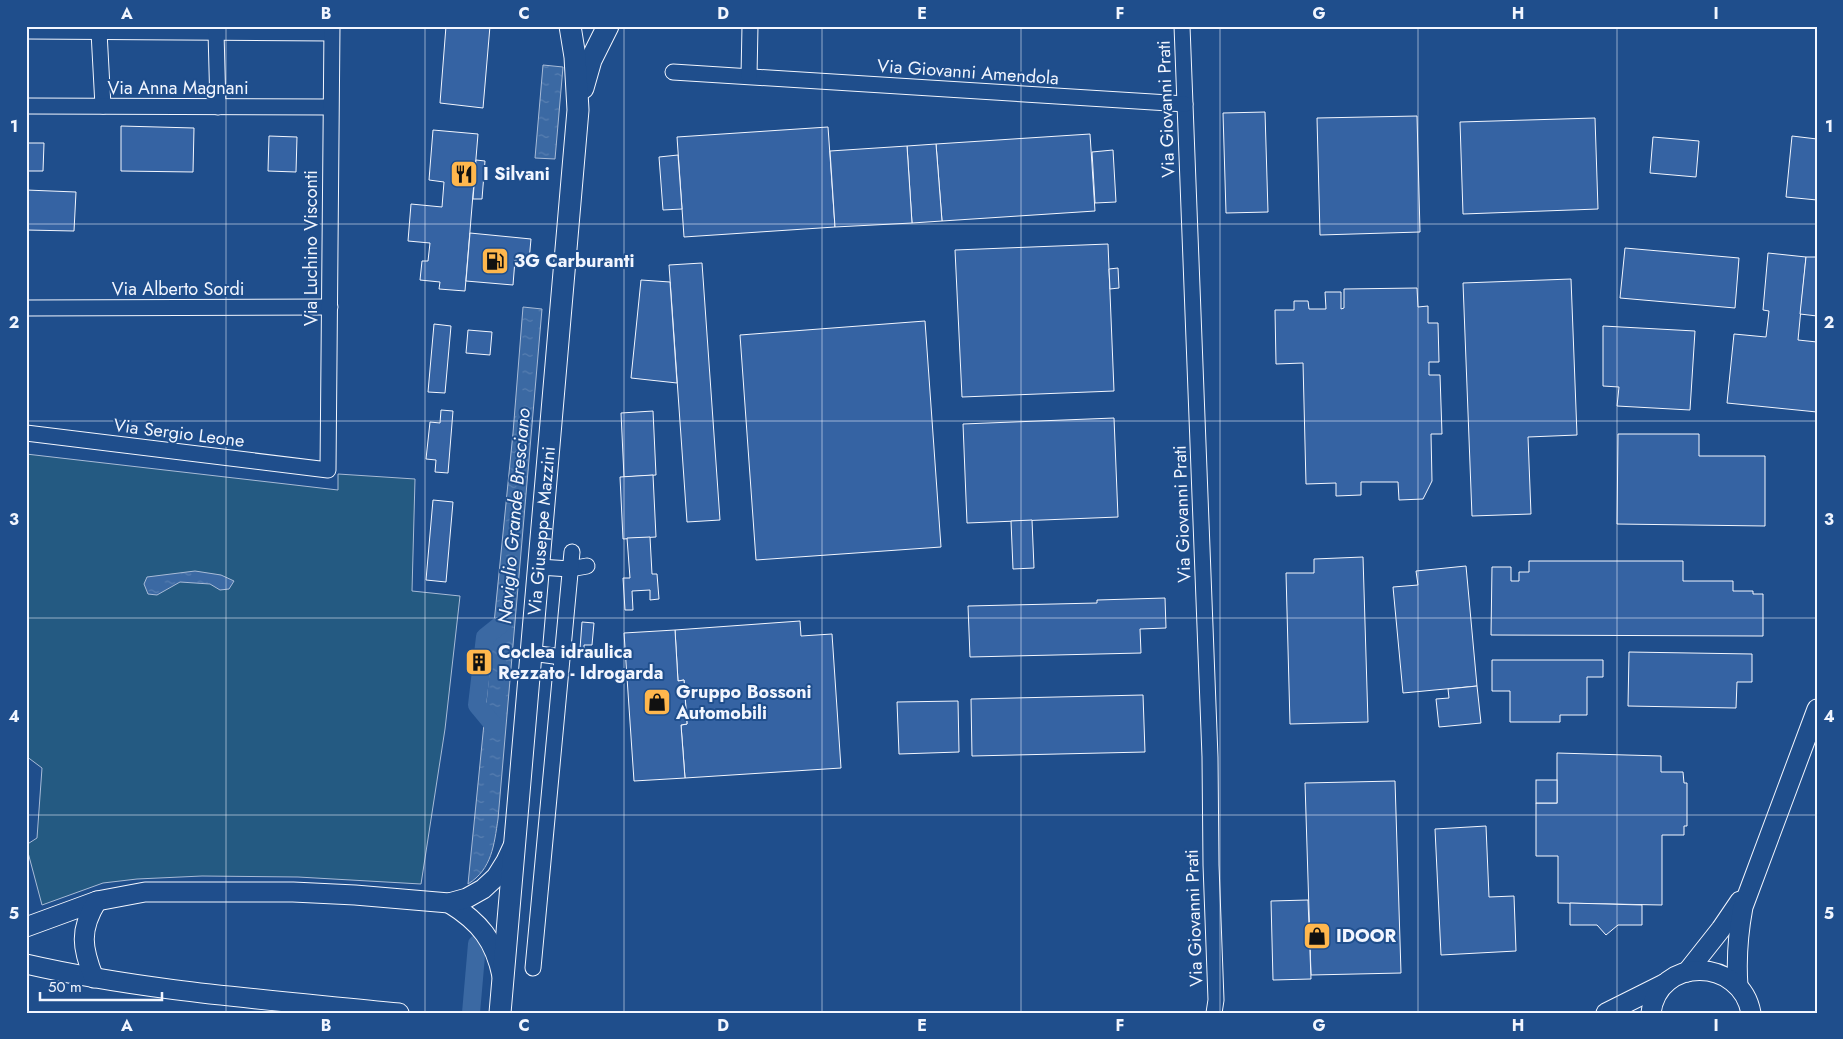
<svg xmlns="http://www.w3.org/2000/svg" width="1843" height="1039" viewBox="0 0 1843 1039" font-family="Jost,sans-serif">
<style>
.green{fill:#245a82;stroke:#a8bbd7}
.water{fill:url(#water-ripples);stroke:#a8bbd7}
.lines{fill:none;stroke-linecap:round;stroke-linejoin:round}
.canal{stroke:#3b69a3;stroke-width:18}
.building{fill:#3563a3;stroke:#f2f6ff}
.minor-casing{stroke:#f2f6ff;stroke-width:17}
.tertiary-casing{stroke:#f2f6ff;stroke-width:21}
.secondary-casing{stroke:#f2f6ff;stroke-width:23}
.minor{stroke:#1f4e8c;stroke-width:15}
.tertiary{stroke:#1f4e8c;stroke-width:19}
.secondary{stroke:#1f4e8c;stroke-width:21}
.grid{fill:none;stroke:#f2f6ff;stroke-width:1;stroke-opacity:0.55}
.labels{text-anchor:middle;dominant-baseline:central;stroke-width:4;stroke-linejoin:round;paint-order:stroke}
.street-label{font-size:18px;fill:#f2f6ff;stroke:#1f4e8c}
.poi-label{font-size:18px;font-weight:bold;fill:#f2f6ff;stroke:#1f4e8c;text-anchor:start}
.water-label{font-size:19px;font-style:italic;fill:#f2f6ff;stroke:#1f4e8c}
.neatline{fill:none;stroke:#f2f6ff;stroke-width:2}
.grid-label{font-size:16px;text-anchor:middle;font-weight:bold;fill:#f2f6ff}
</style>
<defs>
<pattern id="water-ripples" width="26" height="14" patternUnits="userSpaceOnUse" patternTransform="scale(1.25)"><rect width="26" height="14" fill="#3b69a3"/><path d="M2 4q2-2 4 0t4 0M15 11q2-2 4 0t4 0" fill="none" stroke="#587fb1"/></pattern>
</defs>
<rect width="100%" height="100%" fill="#1f4e8c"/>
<path class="green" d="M26,454L338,490V474L415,479L412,591L460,596L445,729L421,884L298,877L202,876L137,879L103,883L42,905L26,845L37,838L42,768L26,756Z"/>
<g class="water">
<path d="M543,65L563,67L555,159L535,158Z"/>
<path d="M523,307L542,309L498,819C494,845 492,869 468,884L513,433Z"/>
<path d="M195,571L221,575L234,581L229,589L220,590L210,584L180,582L157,595L148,594L144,584L147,577Z"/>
</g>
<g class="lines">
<g class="canal">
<path d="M496,728L477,705L485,637L505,621"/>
<path d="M471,1013L477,944"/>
</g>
</g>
<g class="building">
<path d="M446,26H490L483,108L440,103Z"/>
<path d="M1265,112L1268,212L1226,213L1223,113Z"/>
<path d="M1417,116L1420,232L1320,235L1317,118Z"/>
<path d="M1595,118L1598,209L1463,214L1460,122Z"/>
<path d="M121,126L194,128L193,172L121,171Z"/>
<path d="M828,127L835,227L684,237L677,137Z"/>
<path d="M433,130L478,134L465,291L439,289L440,282L420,280L422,261H428L430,243L408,241L411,204L442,207L444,182L429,180Z"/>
<path d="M1090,134L1095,211L942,221L936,144Z"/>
<path d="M269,136L297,137L296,172L268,171Z"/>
<path d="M1792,136L1817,139V200L1786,197Z"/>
<path d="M1653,137L1699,141L1696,177L1650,173Z"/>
<path d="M26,143H44L43,171H26Z"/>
<path d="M936,144L942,221L912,223L907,146Z"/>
<path d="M907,146L912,223L835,227L830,151Z"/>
<path d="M1113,150L1116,202L1095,203L1092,152Z"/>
<path d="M678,155L682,209L663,210L659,157Z"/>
<path d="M476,160L485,161L482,199H473Z"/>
<path d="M26,190L76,192L74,231L26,230Z"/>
<path d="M470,233L531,239L529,261L515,260L513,285L466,281Z"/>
<path d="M1108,244L1114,391L962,397L955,250Z"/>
<path d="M1625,248L1739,258L1735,308L1620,298Z"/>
<path d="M1768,253L1806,257L1798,340L1817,342V412L1727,403L1734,334L1766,337L1769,311L1763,310Z"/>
<path d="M1806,257H1817V316L1800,314Z"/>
<path d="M702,263L720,520L687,522L669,265Z"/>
<path d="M1118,268L1119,288L1110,289L1109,269Z"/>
<path d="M1571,279L1577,435L1528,437L1531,514L1472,516L1463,283Z"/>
<path d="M641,280L670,282L677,383L631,378Z"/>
<path d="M1417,288L1418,307L1428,306V323H1438L1439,362H1429V375H1440L1442,434H1431L1432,481L1423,499L1399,500L1398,482H1361V495L1336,496V483L1306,484L1303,363L1276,364L1275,310H1294V301H1308L1309,309H1326L1325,292H1341V309L1344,308V289Z"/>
<path d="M925,321L941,547L756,560L740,335Z"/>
<path d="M434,324L451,326L445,393L428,392Z"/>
<path d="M1603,326L1695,331L1690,410L1617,406L1619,387L1603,386Z"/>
<path d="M468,330L492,332L490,355L466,353Z"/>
<path d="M441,410L453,411L448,473L435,472L436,460L426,459L430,422L440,423Z"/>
<path d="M653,411L656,475L624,477L621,413Z"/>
<path d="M1114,418L1118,517L967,523L963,424Z"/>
<path d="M1618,434H1699V456H1765V526L1617,524Z"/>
<path d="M653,475L656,537L623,539L620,477Z"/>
<path d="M433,500L453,502L446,582L426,580Z"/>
<path d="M1032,520L1034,568L1013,569L1011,521Z"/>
<path d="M650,537L652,574H657L659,599L650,600V590L632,591L633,610H625L623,578H630L627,538Z"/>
<path d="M1363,557L1368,722L1290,724L1286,573H1314V559Z"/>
<path d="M1529,561H1683V581H1733V591H1753V594H1763V636L1491,635L1492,567H1511V581H1519V572H1529Z"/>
<path d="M1466,566L1477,686L1403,693L1393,587L1418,585L1416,571Z"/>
<path d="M1165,598L1166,628L1140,629L1141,653L970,657L968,606L1097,603V600Z"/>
<path d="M800,621L801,636L832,634L841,768L685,778L681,725L687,724L684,680L678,681L675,630Z"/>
<path d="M582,622L594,623L592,645H584V649H580Z"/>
<path d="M675,630L678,681L684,680L687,724L681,725L685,778L634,781L624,633Z"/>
<path d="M1629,652L1752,654V682H1737L1736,708L1628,706Z"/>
<path d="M473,653L486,654L485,668L472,666Z"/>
<path d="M1492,660H1603V677H1587V715H1560V722H1510V691H1492Z"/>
<path d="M1477,686L1481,723L1439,727L1436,699L1449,698L1448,689Z"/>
<path d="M1143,695L1145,752L972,756L971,699Z"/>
<path d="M958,701L959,752L899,754L897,702Z"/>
<path d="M1557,753L1661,756V772H1683L1684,783H1687V826H1684V835H1662V905L1558,903V856H1536V803H1557Z"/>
<rect x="1536" y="780" width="21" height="23"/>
<path d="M1395,781L1401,973L1311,975L1305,783Z"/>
<path d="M1486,826L1489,897L1514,896L1516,951L1441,955L1435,829Z"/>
<path d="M1308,900L1311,979L1273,980L1271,901Z"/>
<path d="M1570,903L1642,905V925H1618L1606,935L1597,925H1570Z"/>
</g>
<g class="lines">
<g class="minor-casing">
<g id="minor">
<path d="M1182,26L1210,757L1211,865L1216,1000L1214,1013"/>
<path d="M26,31L331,33"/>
<path d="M99,32L103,106"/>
<path d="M216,32L218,107"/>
<path d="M673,72L1185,104"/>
<path d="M749,76L750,26"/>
<path d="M26,106L330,107"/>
<path d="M26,308L330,307"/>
<path d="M26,433L328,470L332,26"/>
<path d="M539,567L570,569L587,566"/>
<path d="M531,653L562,657"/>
<path d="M533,968L572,552"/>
</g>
</g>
<g class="tertiary-casing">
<g id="tertiary">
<path d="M449,903C480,922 495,941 502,976"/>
<path d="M26,927L97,901L145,892H293L355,895L449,903L467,898L483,889L496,877L506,861L513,846"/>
<path d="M26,964C148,992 274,1000 399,1013"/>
<path d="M1687,972L1721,929L1740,901"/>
<path d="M94,978C82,948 79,930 97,901"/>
<path d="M1738,986C1736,959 1738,934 1743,907L1817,709"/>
<path d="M1606,1013L1664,984"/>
<path d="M1651,1013C1658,956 1741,957 1751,1013"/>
</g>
</g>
<g class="secondary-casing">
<g id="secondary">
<path d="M583,88L591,60L608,26"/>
<path id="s1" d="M500,1013L578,110L575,57L570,26"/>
</g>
</g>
<use href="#minor" class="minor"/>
<use href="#tertiary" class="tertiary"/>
<use href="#secondary" class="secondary"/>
</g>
<path class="grid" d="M226,26V1013M425,26V1013M624,26V1013M822,26V1013M1021,26V1013M1220,26V1013M1418,26V1013M1617,26V1013M26,224H1817M26,421H1817M26,618H1817M26,815H1817"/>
<defs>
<g id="restaurant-square" transform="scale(1.4375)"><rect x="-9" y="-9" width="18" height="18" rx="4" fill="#ffb74d" stroke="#1f4e8c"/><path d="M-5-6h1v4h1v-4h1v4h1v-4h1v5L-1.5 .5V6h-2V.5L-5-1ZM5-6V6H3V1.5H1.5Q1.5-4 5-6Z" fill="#111"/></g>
<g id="fuel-square" transform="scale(1.4375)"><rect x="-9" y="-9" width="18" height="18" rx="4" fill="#ffb74d" stroke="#1f4e8c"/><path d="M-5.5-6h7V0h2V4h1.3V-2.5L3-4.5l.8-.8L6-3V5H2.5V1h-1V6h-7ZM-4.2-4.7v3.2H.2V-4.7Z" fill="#111"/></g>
<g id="building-square" transform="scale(1.4375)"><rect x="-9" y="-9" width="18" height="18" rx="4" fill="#ffb74d" stroke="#1f4e8c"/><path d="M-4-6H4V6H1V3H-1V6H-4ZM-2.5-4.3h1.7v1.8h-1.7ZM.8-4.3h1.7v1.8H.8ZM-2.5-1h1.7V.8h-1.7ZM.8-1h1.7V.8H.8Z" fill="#111"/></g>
<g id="shop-square" transform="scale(1.4375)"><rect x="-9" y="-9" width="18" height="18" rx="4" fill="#ffb74d" stroke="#1f4e8c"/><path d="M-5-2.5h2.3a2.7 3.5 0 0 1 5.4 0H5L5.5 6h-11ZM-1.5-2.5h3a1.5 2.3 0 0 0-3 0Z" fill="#111"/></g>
</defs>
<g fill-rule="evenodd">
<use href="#restaurant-square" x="464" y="174"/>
<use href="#fuel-square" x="495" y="261"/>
<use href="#building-square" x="479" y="662"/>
<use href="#shop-square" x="657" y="702"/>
<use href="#shop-square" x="1317" y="936"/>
</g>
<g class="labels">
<g class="street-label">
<text transform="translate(968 72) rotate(4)">Via Giovanni Amendola</text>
<text x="178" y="88">Via Anna Magnani</text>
<text transform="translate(1166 109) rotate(-92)">Via Giovanni Prati</text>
<text transform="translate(311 248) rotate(-90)">Via Luchino Visconti</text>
<text x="178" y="289">Via Alberto Sordi</text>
<text transform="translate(179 433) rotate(7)">Via Sergio Leone</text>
<text transform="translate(1182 514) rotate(-92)">Via Giovanni Prati</text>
<text stroke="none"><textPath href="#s1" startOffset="484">Via Giuseppe Mazzini</textPath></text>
<text transform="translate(1194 918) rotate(-92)">Via Giovanni Prati</text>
</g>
<g class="poi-label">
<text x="483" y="174">I Silvani</text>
<text x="514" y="261">3G Carburanti</text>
<text x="498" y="652">Coclea idraulica<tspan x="498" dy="21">Rezzato - Idrogarda</tspan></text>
<text x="676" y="692">Gruppo Bossoni<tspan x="676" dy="21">Automobili</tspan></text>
<text x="1336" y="936">IDOOR</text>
</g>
<g class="water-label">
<text transform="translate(514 516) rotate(-85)">Naviglio Grande Bresciano</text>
</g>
</g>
<rect width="1843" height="1039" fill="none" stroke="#1f4e8c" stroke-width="55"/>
<path d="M40 992v8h122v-8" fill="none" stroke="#f2f6ff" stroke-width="2.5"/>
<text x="48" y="992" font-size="15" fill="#f2f6ff" stroke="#1f4e8c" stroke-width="4" paint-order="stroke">50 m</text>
<rect x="28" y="28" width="1788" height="984" class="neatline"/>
<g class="grid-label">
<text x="127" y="19">A</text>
<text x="326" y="19">B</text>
<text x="524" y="19">C</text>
<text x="723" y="19">D</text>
<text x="922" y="19">E</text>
<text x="1120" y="19">F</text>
<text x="1319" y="19">G</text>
<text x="1518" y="19">H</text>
<text x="1716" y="19">I</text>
<text x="14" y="132">1</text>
<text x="1829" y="132">1</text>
<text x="14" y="328">2</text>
<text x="1829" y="328">2</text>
<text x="14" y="525">3</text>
<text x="1829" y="525">3</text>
<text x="14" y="722">4</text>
<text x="1829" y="722">4</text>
<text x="14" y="919">5</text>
<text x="1829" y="919">5</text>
<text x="127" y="1031">A</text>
<text x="326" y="1031">B</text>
<text x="524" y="1031">C</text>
<text x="723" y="1031">D</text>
<text x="922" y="1031">E</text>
<text x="1120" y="1031">F</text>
<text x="1319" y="1031">G</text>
<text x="1518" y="1031">H</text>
<text x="1716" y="1031">I</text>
</g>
</svg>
